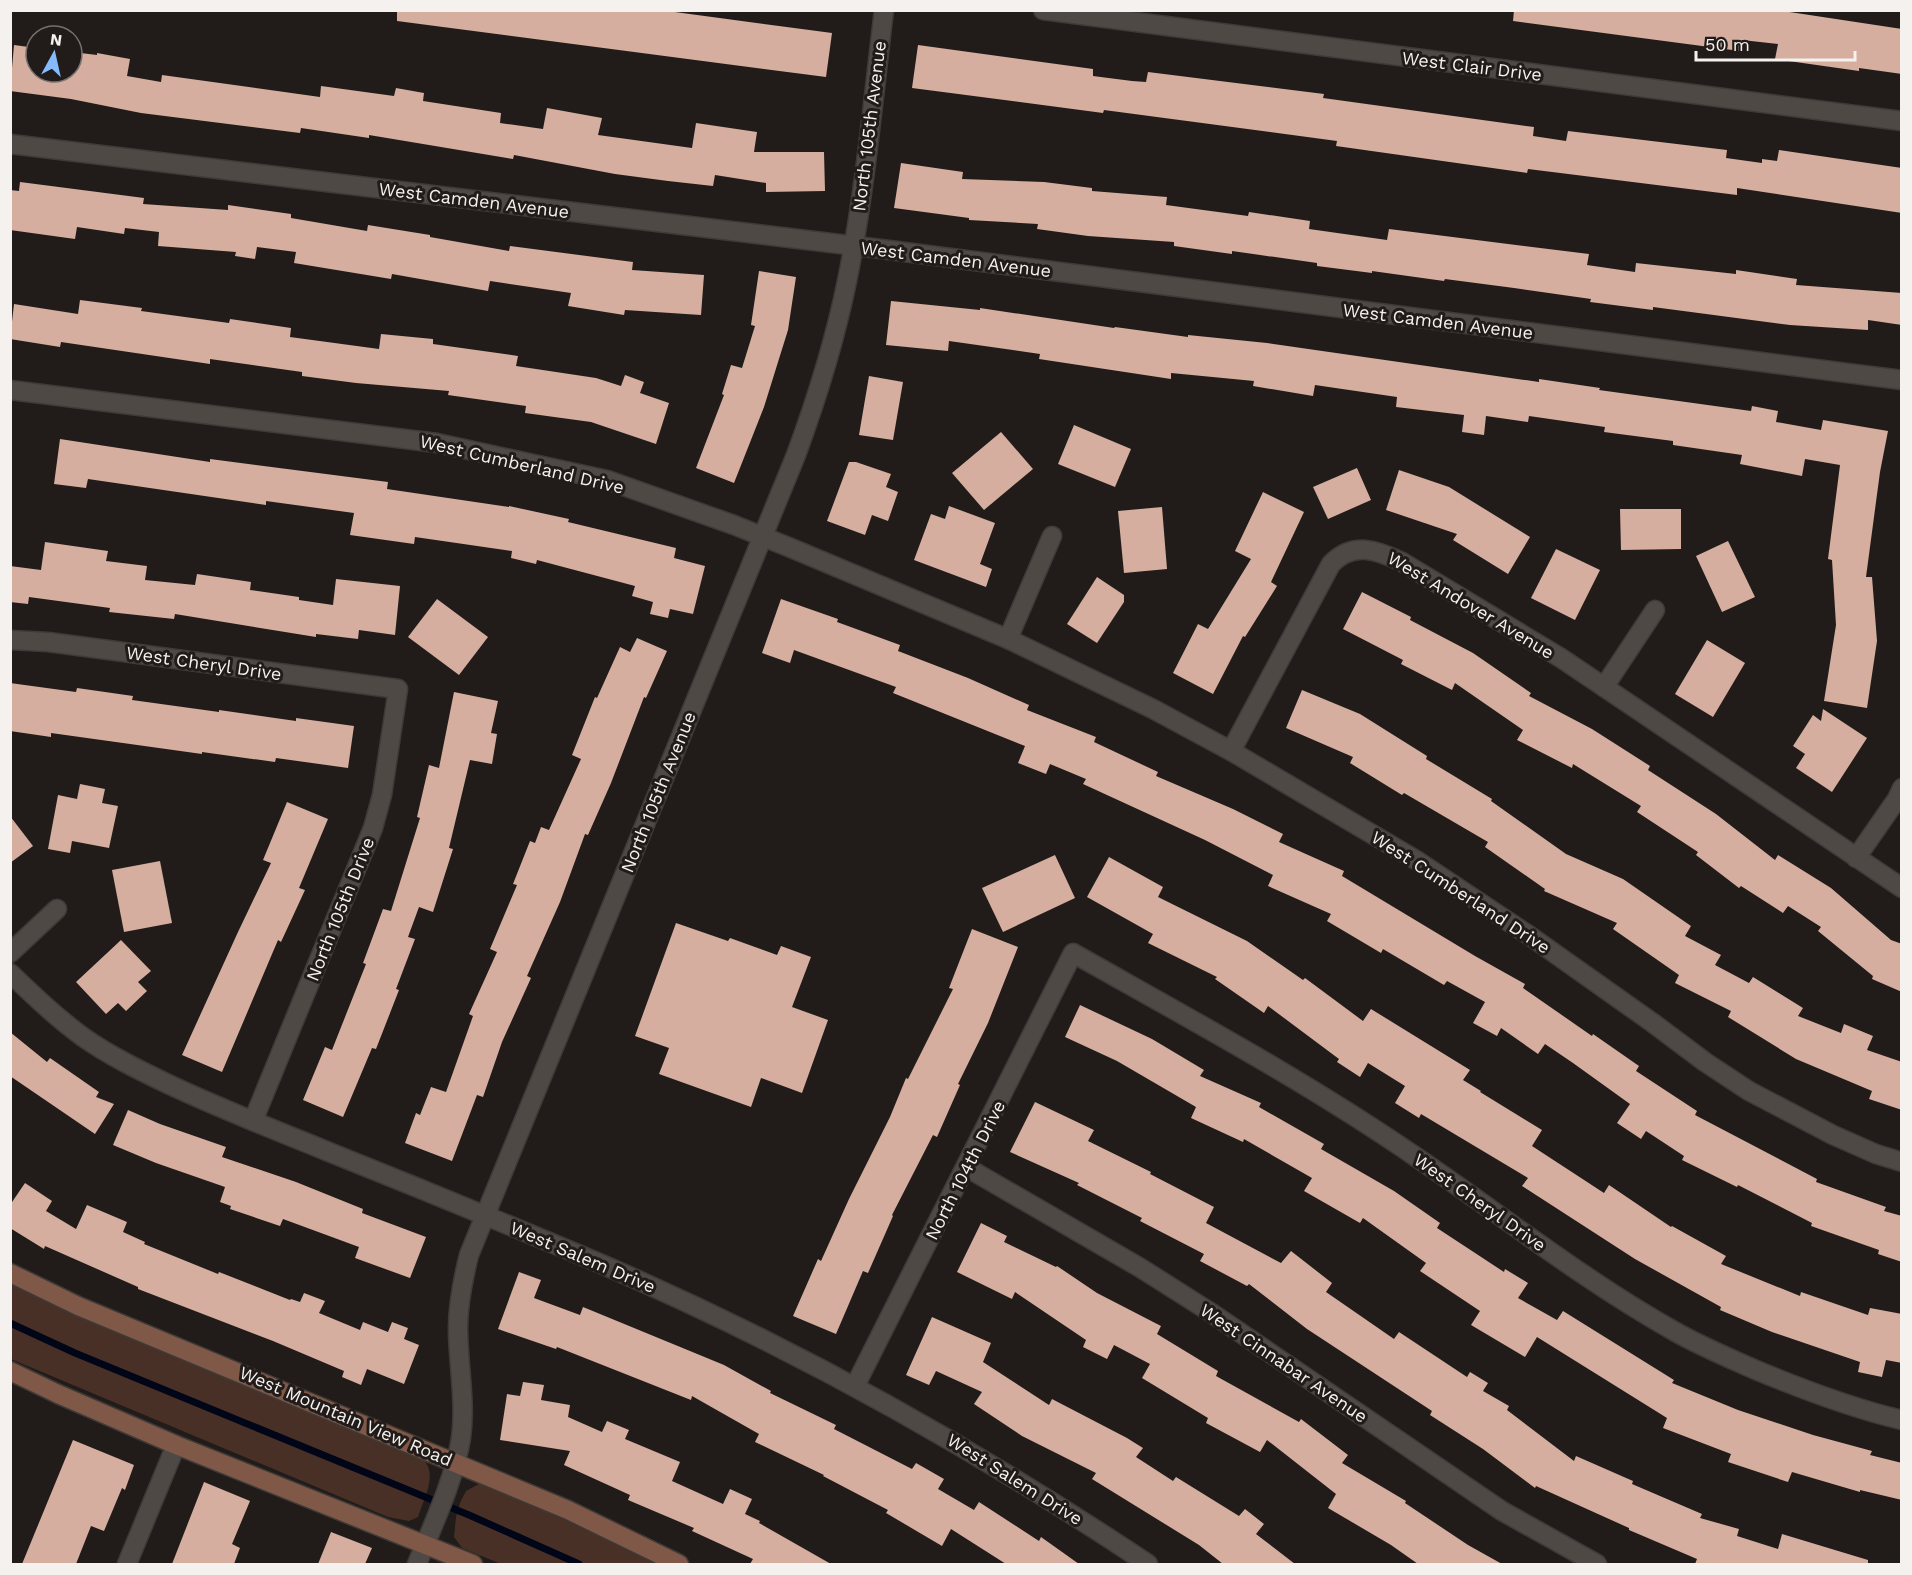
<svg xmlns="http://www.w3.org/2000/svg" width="1912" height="1575" viewBox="0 0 1912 1575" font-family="'Work Sans',sans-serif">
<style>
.green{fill:#483026}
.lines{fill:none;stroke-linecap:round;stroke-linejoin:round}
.stream{stroke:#000518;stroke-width:7}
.building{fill:#d5ae9f}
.street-casing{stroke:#3e3a38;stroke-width:21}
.secondary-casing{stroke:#3e3a38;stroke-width:21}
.street{stroke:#4f4946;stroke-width:18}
.secondary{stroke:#805847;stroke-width:18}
.labels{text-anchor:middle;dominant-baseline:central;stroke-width:6;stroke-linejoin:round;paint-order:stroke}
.street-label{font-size:18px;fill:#f5f1ef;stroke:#211c19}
</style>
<rect width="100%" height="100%" fill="#211c19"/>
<g class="green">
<path d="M10,1281L420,1457C440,1471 424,1498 418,1517L409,1521L388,1517L11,1359Z"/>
<path d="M479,1484H486L661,1564H501L462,1548L454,1537L456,1517L460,1503L466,1491Z"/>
</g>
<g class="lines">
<path class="stream" d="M10,1323L75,1353L469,1515L579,1564"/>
</g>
<g class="building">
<path d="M397,10H660L832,33L826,77L397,21Z"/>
<path d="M1514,10H1776L1902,29V74L1859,68V71L1775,59L1778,44L1742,40L1740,51L1513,21Z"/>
<path d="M14,45L36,48V72H72V52L97,55V53L130,59L127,76L161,82L162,75L320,97L321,86L394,96L396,88L424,93L423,101L501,113L500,123L543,129L547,108L602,118L598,135L692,148L696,123L757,132L754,152H824L825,191L766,192V183L715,175L713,186L668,181L615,174L514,155L513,159L369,135V138L301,128L300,133L141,113L71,99L10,91Z"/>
<path d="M918,45L1093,69V76L1132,81L1146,82L1148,72L1324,94L1323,98L1534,127L1533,136L1566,141L1568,131L1727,150L1726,158L1762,163V159L1777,161L1779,150L1902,168V213L1737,188V195L1528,169L1527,173L1336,146L1337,141L1104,110L1103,113L912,88Z"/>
<path d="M901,163L963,172L962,179L1044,182L1092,188V191L1167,197L1166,205L1248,216L1249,212L1310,221L1309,229L1387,240L1389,229L1589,254L1587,265L1635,272L1636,263L1736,274V270L1797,279L1796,285L1902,293V325L1868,320V330L1790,325L1653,307V310L1590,302L1591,299L1514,288L1445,279L1444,281L1372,271V273L1317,266V263L1232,251V254L1174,246V242L1088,236L1037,229L1038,224L969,220V218L894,208Z"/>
<path d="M20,182L144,198L143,204L228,210V205L291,214V218L367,231L368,225L430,235V237L509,251L510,246L633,262L632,270L704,275L701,315L625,310L624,315L568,306L571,293L490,281L488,291L392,274L391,279L294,263L296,252L257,247L255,259L235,256L236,252L158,246L159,232L125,228L124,234L77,227L75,239L10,230V190L19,191Z"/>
<path d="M759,271L796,277L788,330L764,407L734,483L696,468L724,395L722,394L731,365L742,368L755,326L751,325Z"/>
<path d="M80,300L142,308L141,311L229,323L230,319L291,328L290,337L379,349L381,334L433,339V344L518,356L516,366L596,378L621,386L625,375L644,382L640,393L669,403L656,444L591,422L525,413L526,406L448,395L449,391L356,383L302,376V372L210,359V364L61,342L60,347L10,339L14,304L78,314Z"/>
<path d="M891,301L980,310V308L1114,328L1115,327L1188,337V335L1267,343L1539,382V379L1600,388L1599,390L1751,411L1752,406L1778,411L1776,422L1821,430L1823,420L1888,431L1880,472L1866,577H1872L1877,641L1867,708L1824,701L1836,625L1832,560L1828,559L1840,465L1805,459L1802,476L1740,464L1742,455L1673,445V441L1604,432L1605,427L1529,416L1528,422L1486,416L1484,435L1462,432L1464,415L1396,407L1397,397L1315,385L1313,396L1253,386L1254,381L1171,373V379L1039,359L1040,354L949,341L948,351L886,345Z"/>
<path d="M869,376L903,382L893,440L859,435Z"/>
<path d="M1074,425L1131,449L1115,487L1058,464Z"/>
<path d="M1001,432L1033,469L984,510L952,473Z"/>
<path d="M60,439L210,462V459L388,482L387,489L509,507V506L569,519L568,522L676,548L674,558L705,566L693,614L670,609L668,618L650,614L653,602L632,596L635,586L537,560L536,564L511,558L512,551L415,537L414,544L350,535L354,513L266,501V505L88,479L86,488L54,484Z"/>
<path d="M849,462H856L891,474L886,487L898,492L888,521L872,515L865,535L827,521Z"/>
<path d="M1357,468L1371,500L1328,519L1313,487Z"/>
<path d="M1399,470L1449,487L1530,537L1508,574L1453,540L1457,534L1386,510Z"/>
<path d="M1263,492L1304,512L1271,582L1277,586L1245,637L1243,636L1213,694L1173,673L1198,624L1208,629L1251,559L1235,551Z"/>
<path d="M949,506L995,523L980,564L992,569L986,587L914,560L931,514L945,519Z"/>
<path d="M1162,507L1167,569L1124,573L1118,511Z"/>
<path d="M1620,509H1681V549L1621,550Z"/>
<path d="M1728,541L1755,597L1722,612L1696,556Z"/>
<path d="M45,542L108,551L106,561L147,566L145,580L195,585L197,574L251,582L250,590L299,597V600L333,605L336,579L400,586L395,635L359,630L358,639L316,634V637L175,614L174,619L109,612L110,608L29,597L28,604L10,602V566L41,570Z"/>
<path d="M1556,549L1600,570L1575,620L1531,598Z"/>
<path d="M1097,577L1124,595V602L1097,643L1067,624Z"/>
<path d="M1362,592L1411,617L1410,620L1473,653L1531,693L1529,696L1592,729L1650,766L1648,770L1716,814L1775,860L1778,855L1831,888L1891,940L1902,944V992L1872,979L1873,976L1818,931L1821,927L1788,906L1783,913L1741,886L1739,888L1696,855L1698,852L1637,812L1641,806L1573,764L1572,768L1517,740L1523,730L1455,683L1452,690L1401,664L1403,660L1343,629Z"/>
<path d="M437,599L488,637L459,675L408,637Z"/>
<path d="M781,599L838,619L837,622L900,645L898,651L968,678L1029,705L1027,710L1096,737L1094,742L1158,772L1156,776L1233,809L1283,834L1279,842L1344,871L1342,876L1475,956L1525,984L1523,988L1592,1036L1593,1034L1639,1066L1636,1071L1697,1111L1695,1115L1817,1179L1816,1182L1886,1207L1884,1211L1902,1216V1262L1878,1254L1879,1250L1811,1226L1812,1223L1738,1185L1737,1187L1682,1160L1684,1156L1646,1131L1641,1139L1617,1123L1630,1104L1573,1063L1545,1044L1538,1054L1501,1028L1497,1036L1473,1023L1485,1002L1447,981L1444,985L1383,949L1381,953L1327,921L1331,914L1268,886L1273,875L1205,840L1083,784L1086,779L1050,764L1046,774L1018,763L1025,746L893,693L896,687L794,650L790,663L762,653Z"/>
<path d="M637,638L667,651L646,698L644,697L611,783L588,835L585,834L560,902L527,976L531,978L502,1042L483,1097L477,1095L452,1161L405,1143L416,1113L420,1115L431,1087L446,1092L473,1016L469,1014L497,952L490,949L517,885L513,884L530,841L535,843L541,827L549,830L581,759L572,755L595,697L597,698L620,647L630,652Z"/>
<path d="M1707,640L1745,663L1713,717L1675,694Z"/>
<path d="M10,683L76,692L77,688L133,696L132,700L219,712V710L296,721V718L354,726L348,768L276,758L275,762L202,752V754L51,733V737L10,731Z"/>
<path d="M1302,690L1360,714L1427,756L1426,759L1492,799L1491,801L1566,854L1623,879L1691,926L1685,936L1721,955L1715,965L1749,983L1753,977L1803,1008L1798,1016L1841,1033L1844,1024L1873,1036L1867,1050L1902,1062V1110L1869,1099L1872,1091L1796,1059L1728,1017L1731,1011L1675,983L1679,975L1613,929L1617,923L1544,891L1545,889L1485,847L1488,842L1404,793L1402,795L1350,763L1353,757L1286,728Z"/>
<path d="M454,692L498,701L491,733L497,734L492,764L470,760L449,848L453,849L433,912L419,907L408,937L415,939L396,989L399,990L376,1049L372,1048L343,1117L303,1100L325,1047L332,1050L366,964L363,963L383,909L391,911L420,818L417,817L429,765L439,768Z"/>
<path d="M1823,709L1867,738L1832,792L1796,768L1805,754L1793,746L1813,715L1821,721Z"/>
<path d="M80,784L105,789L102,803L118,806L109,848L72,841L70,853L48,849L58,795L77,799Z"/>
<path d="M287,802L328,819L299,888L305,890L281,942L278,940L222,1072L182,1055L238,932L271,863L263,860Z"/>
<path d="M10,816L33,846L10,863Z"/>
<path d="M1055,855L1075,898L1003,932L982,888Z"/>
<path d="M1109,857L1163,887L1158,897L1247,941L1303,980L1305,978L1363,1021L1371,1009L1470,1070L1463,1080L1481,1091L1480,1092L1542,1130L1532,1146L1604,1193L1609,1185L1671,1227L1672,1226L1726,1256L1721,1264L1800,1296L1801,1292L1868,1315L1870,1308L1902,1314V1363L1886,1360L1882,1377L1858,1372L1860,1362L1772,1332L1720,1310L1721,1307L1635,1259L1522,1186L1528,1178L1421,1114L1419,1118L1395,1103L1405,1086L1368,1063L1360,1077L1337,1062L1339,1059L1268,1006L1264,1013L1215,979L1217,977L1148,943L1153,934L1087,897Z"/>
<path d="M160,861L172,923L124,932L112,870Z"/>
<path d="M676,923L728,941L730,938L777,955L781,946L811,957L792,1007L828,1020L802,1093L761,1078L751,1107L659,1074L669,1048L635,1036Z"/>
<path d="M972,929L1018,947L988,1023L958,1084L960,1085L937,1137L933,1135L892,1215L893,1216L868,1273L863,1271L836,1334L793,1316L818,1259L821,1261L849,1199L890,1117L906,1078L908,1079L953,989L949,988Z"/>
<path d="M121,940L151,971L138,982L147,991L126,1011L118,1003L106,1014L76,982Z"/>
<path d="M1080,1005L1152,1039L1204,1070L1200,1076L1261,1103L1259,1107L1324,1144L1321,1149L1394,1191L1440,1223L1437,1228L1504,1272L1505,1269L1528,1283L1518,1298L1557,1320L1563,1311L1674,1380L1672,1383L1738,1410L1813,1435L1872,1451L1870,1455L1902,1463V1500L1860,1490V1492L1792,1472L1788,1482L1728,1462L1731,1454L1663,1428L1667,1418L1537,1337L1525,1357L1471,1325L1480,1311L1420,1271L1426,1263L1363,1218L1360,1223L1304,1191L1312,1178L1244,1139L1243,1142L1191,1118L1196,1107L1117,1061L1065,1037Z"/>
<path d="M10,1032L47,1062L50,1058L99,1092L96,1097L114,1104L95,1134L10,1076Z"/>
<path d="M1035,1102L1094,1130L1088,1141L1151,1172L1150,1174L1214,1207L1206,1223L1281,1263L1291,1251L1332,1283L1326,1292L1394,1339L1399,1332L1467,1377L1470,1372L1488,1383L1483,1391L1509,1406L1507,1410L1574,1461L1576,1456L1633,1481L1632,1484L1702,1514L1700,1518L1739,1529L1737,1536L1778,1549L1782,1534L1868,1560V1564H1695L1697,1559L1629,1530V1528L1536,1486L1535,1488L1483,1449L1430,1415L1432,1411L1307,1329L1249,1284L1247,1286L1200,1261L1204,1254L1140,1221L1142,1218L1077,1185L1079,1183L1010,1152Z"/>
<path d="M128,1110L160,1124L226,1147L222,1157L296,1182L363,1209L362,1213L426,1237L410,1278L355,1258L359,1247L283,1219L280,1226L230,1209L231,1206L220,1202L225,1187L156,1163L113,1145Z"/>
<path d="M25,1183L52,1201L46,1211L76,1229L87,1205L127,1222L123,1232L145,1242L144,1244L218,1274L219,1272L290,1300L291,1299L300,1302L304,1293L325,1301L319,1313L360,1330L363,1322L388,1332L392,1322L408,1328L404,1339L419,1345L404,1384L367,1369L361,1385L342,1377L344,1371L273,1341L138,1289V1287L45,1246L44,1249L10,1228V1205Z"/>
<path d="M981,1223L1007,1236L1004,1242L1056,1267L1057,1266L1097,1293L1161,1326L1157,1334L1218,1371L1216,1376L1299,1422L1301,1419L1348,1455L1342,1463L1406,1501L1405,1503L1468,1545L1502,1564H1418L1391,1545L1328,1508L1336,1494L1267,1440L1260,1452L1206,1423L1208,1418L1142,1378L1150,1364L1114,1345L1107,1359L1083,1347L1086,1340L1015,1292L1012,1299L957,1272Z"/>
<path d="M519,1272L541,1280L534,1298L580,1315L583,1307L724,1365L771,1391L770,1393L836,1425L834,1429L912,1469L916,1463L944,1479L938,1489L974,1510L979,1502L1039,1541L1041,1537L1079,1564H1006L951,1529L942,1546L886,1513L888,1510L823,1476L824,1475L755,1442L759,1434L692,1396L691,1400L557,1347L556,1349L498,1329Z"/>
<path d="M932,1317L991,1343L983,1362L1049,1405L1052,1399L1127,1438L1143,1448L1136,1457L1173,1481L1176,1477L1239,1516L1245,1509L1264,1524L1256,1534L1295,1564H1223L1199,1545L1092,1479L1096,1473L1022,1436L974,1404L982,1392L936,1371L929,1385L906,1375Z"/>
<path d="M523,1382L544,1385L541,1400L570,1405L568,1417L602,1432L607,1421L629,1430L625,1439L680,1462L672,1481L723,1504L730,1489L752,1499L745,1514L760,1521L759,1523L831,1564H750L753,1559L692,1531L694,1528L628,1500L630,1495L564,1465L570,1451L500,1440L507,1394L520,1396Z"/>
<path d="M73,1440L134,1465L125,1490L122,1488L104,1531L91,1526L76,1564H22Z"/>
<path d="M204,1482L250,1501L232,1544L240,1548L234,1564H172Z"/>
<path d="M331,1532L372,1548L365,1564H318Z"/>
</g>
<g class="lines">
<g class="street-casing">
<g id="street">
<path d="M1043,10L1902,121"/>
<path d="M10,144L889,250L1902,380"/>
<path d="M10,390L437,443L607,480L734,525L791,548L1008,639L1153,709L1231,751L1416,860L1530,936L1653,1023L1705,1062L1749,1091L1833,1135L1876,1154L1902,1162"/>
<path d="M1008,639L1052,536"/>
<path d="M10,640L48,642L116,651L398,689L382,795L373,828L253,1121"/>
<path d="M1604,687L1655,610"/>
<path d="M1231,751L1331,564C1353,541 1377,550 1402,562L1561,658L1902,888"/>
<path d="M1856,858L1897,799L1902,788"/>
<path d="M10,953L57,909"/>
<path d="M10,973C34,996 57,1018 83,1037C110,1056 139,1070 168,1084C221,1109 275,1130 329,1152C419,1188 509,1225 599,1263C792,1346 974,1448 1148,1564"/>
<path d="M966,1167L1139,1267L1210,1312L1502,1511L1597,1564"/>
<path d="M855,1386L1073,953C1190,1019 1309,1083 1419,1159C1504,1217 1585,1281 1674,1331C1700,1346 1729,1358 1756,1370C1804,1390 1851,1408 1902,1420"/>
<path d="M127,1564L176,1445"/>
<path d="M417,1564C432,1527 455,1478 461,1438C466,1401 458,1364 458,1328C458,1303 463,1279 469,1255L796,455C817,398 835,340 847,281C865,193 873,100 884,10"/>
</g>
</g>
<g class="secondary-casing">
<g id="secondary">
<path d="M10,1273L78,1306L568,1510L679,1564"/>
<path d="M10,1371L58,1394L176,1445L473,1564"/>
</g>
</g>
<use href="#street" class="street"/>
<use href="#secondary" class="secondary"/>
</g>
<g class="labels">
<g class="street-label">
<text transform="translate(1472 66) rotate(7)">West Clair Drive</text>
<text transform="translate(869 126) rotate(-83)">North 105th Avenue</text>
<text transform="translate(474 200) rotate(7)">West Camden Avenue</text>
<text transform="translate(956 259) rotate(7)">West Camden Avenue</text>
<text transform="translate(1438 321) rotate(7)">West Camden Avenue</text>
<text transform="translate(522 464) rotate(13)">West Cumberland Drive</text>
<text transform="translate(1471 605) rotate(31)">West Andover Avenue</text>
<text transform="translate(204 663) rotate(8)">West Cheryl Drive</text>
<text transform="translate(658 792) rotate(-68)">North 105th Avenue</text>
<text transform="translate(1461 892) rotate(33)">West Cumberland Drive</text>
<text transform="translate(340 909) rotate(-68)">North 105th Drive</text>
<text transform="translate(965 1170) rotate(-63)">North 104th Drive</text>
<text transform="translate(1480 1202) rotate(35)">West Cheryl Drive</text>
<text transform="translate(583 1257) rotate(23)">West Salem Drive</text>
<text transform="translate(1284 1363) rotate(34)">West Cinnabar Avenue</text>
<text transform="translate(346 1416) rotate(23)">West Mountain View Road</text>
<text transform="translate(1015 1479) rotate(32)">West Salem Drive</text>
</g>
</g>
<rect width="1912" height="1575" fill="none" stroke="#f5f1ef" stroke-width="24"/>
<g transform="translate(54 54) rotate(8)"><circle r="28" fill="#211c19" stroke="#76716f" stroke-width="1.5"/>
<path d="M0-4.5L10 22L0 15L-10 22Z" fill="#86bbfb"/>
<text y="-9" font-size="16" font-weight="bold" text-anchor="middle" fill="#f5f1ef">N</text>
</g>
<path d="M1696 51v9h159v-9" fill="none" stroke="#f5f1ef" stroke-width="3"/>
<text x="1705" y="51" font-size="18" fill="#f5f1ef" stroke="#211c19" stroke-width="4.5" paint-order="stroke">50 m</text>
</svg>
